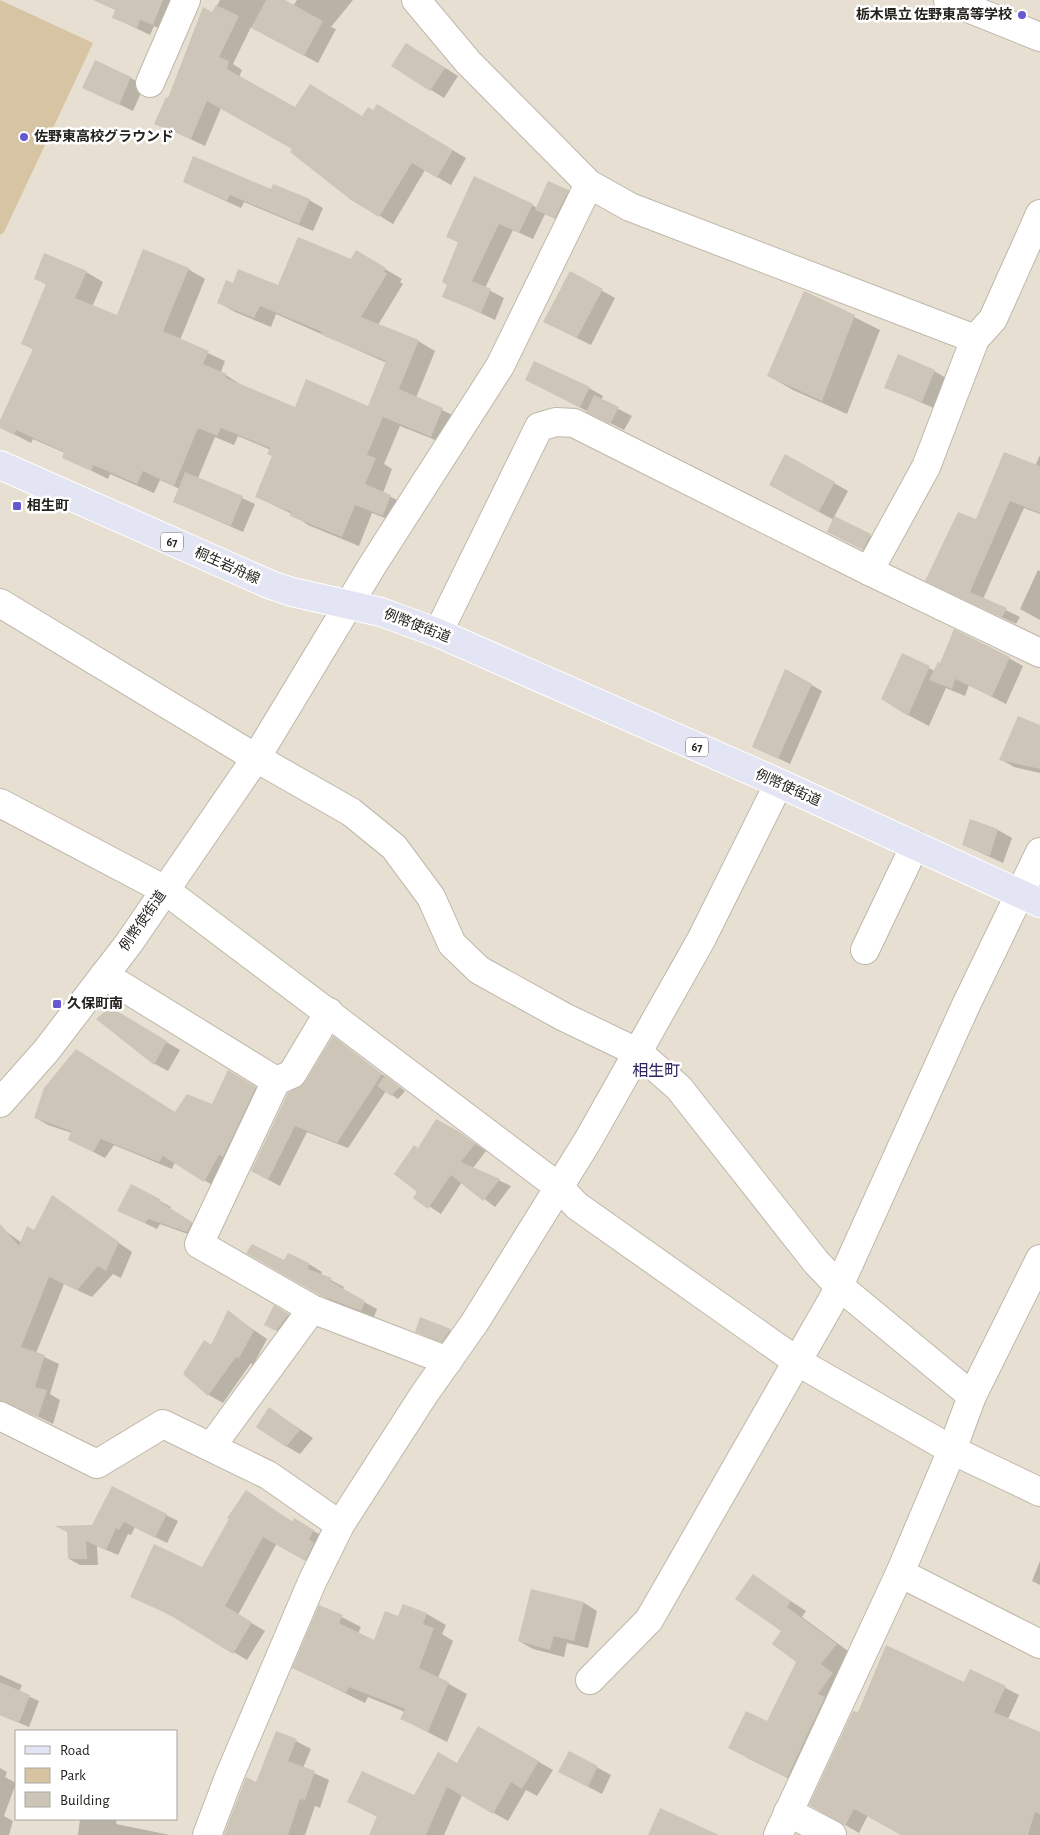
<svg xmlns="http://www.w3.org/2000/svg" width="1040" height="1835" viewBox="0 0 1040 1835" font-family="'Alegreya Sans','Noto Sans JP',sans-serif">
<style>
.green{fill:#d7c4a2}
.shadow{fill:#0003}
.building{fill:#cdc5b8}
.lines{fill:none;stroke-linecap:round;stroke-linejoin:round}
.minor-casing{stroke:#bfb7aa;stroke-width:30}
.major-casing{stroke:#fff;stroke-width:30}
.minor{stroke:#fff;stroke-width:28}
.major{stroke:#e4e5f4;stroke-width:28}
.poi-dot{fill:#6558d1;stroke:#fff;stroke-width:2}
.labels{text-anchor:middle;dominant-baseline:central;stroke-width:5;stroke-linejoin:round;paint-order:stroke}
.shield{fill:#fff;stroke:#666460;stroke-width:1}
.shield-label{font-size:12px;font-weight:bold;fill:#24221c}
.poi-label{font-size:14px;font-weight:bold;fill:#24221c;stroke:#fff;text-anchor:start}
.street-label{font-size:14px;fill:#24221c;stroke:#fff}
.quarter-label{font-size:16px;fill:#2a235e;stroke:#fff}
</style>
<rect width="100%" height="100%" fill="#e7dfd1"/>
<path class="green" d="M0,0L93,43L4,232L0,235Z"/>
<g class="shadow">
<path d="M121,0H180L166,32L154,26L150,35L113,17Z"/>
<path d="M220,0H282L293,6L297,0H353L331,27L336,29L318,63L251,27L233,64L242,70L239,77L296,109L363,117L374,112L378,106L466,158L451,185L425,170L393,224L352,199L294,149L221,108L205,146L156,123Z"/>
<path d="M420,52L458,76L444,98L393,66Z"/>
<path d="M131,78L144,86L133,111L84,87Z"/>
<path d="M184,182L272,190L309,200L323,208L313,231L244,202L241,208Z"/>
<path d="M568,191L582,199L569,225L545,214L533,239L513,230L485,288L504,298L495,320L444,296L459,243L447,236L532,205L537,208Z"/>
<path d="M356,252L402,279L400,282L403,284L378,325L418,341L435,351L416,398L459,418L448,445L400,426L384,464L392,469L383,493L407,505L400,524L372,513L359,546L308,525L292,514L257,497L273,456L271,450L238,436L234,445L215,437L198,478L255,504L243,532L175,502L180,489L160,480L154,493L110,474L108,479L64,457L65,453L33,439L31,443L0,427L34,350L23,343L47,285L35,278L86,272L103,282L92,307L118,317L188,269L205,279L180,340L225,361L221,372L243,386L296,409L369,407L387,363L276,314L271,327L235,312L218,302L233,284L279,287L351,261Z"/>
<path d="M570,273L615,298L591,345L545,322Z"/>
<path d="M804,292L880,330L847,414L793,390L769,376Z"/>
<path d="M934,371L948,379L936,409L886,387Z"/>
<path d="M540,387L589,388L603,396L601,400L632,416L624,430Z"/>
<path d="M785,455L848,491L834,517L884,543L877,557L828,532L834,520L784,493Z"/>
<path d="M1040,455V514L1024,508L983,599L1020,617L1016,624L940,588L976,521L1035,466Z"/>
<path d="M1038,570L1040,571V620L1020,609Z"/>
<path d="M902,655L935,671L1009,658L1023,666L1006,704L969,685L965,696L946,688L929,726L908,715Z"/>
<path d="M786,670L822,691L790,764L753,746Z"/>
<path d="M1040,726V773L1014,767L1000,759Z"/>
<path d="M971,821L998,830L1012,838L1003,863L964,845Z"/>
<path d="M110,1009L180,1050L168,1071L155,1064L98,1019Z"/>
<path d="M333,1038L405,1091L398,1099L386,1091L348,1148L307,1132L280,1186L263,1177L306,1083Z"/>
<path d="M240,1078L268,1095L217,1188L175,1162L172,1169L114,1145L105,1158L82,1146L72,1133L48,1125L36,1118L175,1113L213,1106Z"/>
<path d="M458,1132L486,1151L473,1168L511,1186L495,1207L462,1182L441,1214L415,1197L419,1192V1149Z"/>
<path d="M132,1186L171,1207L170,1209L203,1230L199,1238L160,1224L157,1229L119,1211Z"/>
<path d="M52,1197L132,1252L121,1278L113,1274L92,1297L64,1284L36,1353L59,1364L50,1394L60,1400L53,1424L22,1409H0V1236L4,1230L22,1243L35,1231Z"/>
<path d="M247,1252L284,1262L289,1254L309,1264L322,1272L321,1275L344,1287L342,1290L377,1309L374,1317L333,1302Z"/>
<path d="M274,1307L295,1318L283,1334L266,1324Z"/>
<path d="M228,1312L267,1339L253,1365L251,1363L223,1403L209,1395L185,1374L205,1341L212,1346Z"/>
<path d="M421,1318L450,1331L456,1334L449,1345L423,1335Z"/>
<path d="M270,1409L313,1438L300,1454L286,1446Z"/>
<path d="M112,1488L178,1521L167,1543L135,1527L131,1535L128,1534L118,1555L97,1546L98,1565H80L69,1559L93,1526Z"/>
<path d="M259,1500L293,1522L294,1519L327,1539L319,1568L277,1543L238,1615L265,1631L247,1660L180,1620L131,1596L203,1568Z"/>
<path d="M1040,1561V1585L1032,1581Z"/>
<path d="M753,1576L806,1611L802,1617L852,1654L837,1674L848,1683L804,1786L745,1757L768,1723L797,1661Z"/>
<path d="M532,1590L584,1603L597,1611L588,1648L567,1643L564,1657L533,1649L519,1641Z"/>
<path d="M320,1606L361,1627L358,1634L374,1642L399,1618L404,1606L427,1614L446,1625L442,1634L453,1641L438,1678L467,1694L447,1742L402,1719L405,1712L368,1697L365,1703L294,1668Z"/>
<path d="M971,1670L1019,1695L1008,1719L1040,1734V1835H901L868,1815L859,1833L811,1805L857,1714L964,1684Z"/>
<path d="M0,1675L22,1685L19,1692L39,1701L29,1727L0,1715Z"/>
<path d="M478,1727L553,1770L537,1796L526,1790L508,1821L462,1795L444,1835H370L378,1817L348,1802L414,1797L457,1764Z"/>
<path d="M296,1741L311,1749L303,1768L329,1780L320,1808L315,1806L305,1835H224L246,1779L257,1783Z"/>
<path d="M569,1752L611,1775L602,1794L573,1779Z"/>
<path d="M0,1768L7,1772L5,1777L16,1783L4,1816L13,1821L9,1835H0Z"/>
<path d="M80,1819H117L116,1824L170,1835H78Z"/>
</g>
<g class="building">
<path d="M93,0H163L153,25L140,20L137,28L112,18L115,10Z"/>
<path d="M266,0H285L323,21L304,56L251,28Z"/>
<path d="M216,5L239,16L219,57L229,61L227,69L295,107L310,84L362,116L368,107L373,110L377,104L453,150L437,178L412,163L379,217L351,200L290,152L292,149L207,101L191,139L154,124L166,97L168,98L203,7L212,12Z"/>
<path d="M406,43L445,68L430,91L391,66Z"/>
<path d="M95,60L131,77L119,105L82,88Z"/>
<path d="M193,156L271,189L273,184L310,199L299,224L230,195L227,201L183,182Z"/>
<path d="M474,176L533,204L519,233L499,224L472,281L491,289L481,313L442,297L447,285L442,282L458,242L446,237Z"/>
<path d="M548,181L569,190L555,218L535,210Z"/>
<path d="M298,237L351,259L356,250L386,268L384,271L387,274L361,317L419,340L399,389L443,408L431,437L383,417L367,455L376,458L365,484L391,495L383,516L355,505L342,537L290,516L291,512L255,497L272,456L267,454L270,448L221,428L217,436L198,428L174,486L143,471L137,484L93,465L91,471L62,458L64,452L16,430L14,435L0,428V420L33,349L21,344L46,284L34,279L44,253L87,271L75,298L117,315L143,249L189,268L163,331L209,351L203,364L227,374L226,378L295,407L306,379L368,406L386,361L324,336L320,331L260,306L254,318L217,303L226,280L233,283L238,269L278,285Z"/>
<path d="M570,271L603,289L577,338L543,322Z"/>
<path d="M804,291L855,315L822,401L767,376Z"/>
<path d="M898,354L935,370L922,402L884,388Z"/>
<path d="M534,361L590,387L580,407L525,380Z"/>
<path d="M594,395L619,407L610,424L586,412Z"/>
<path d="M1004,452L1040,466V513L1010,501L970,592L1007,608L1002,617L925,581L958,512L976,519Z"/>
<path d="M785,454L835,482L819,512L769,485Z"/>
<path d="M185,472L243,496L231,526L173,502Z"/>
<path d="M834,516L871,534L863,550L827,532Z"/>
<path d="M954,629L1010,657L992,697L955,679L952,689L929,680L938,662L940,663Z"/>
<path d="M902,653L930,666L908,716L881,699Z"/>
<path d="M785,669L812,684L778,759L752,747Z"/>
<path d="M1018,716L1040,725V769L999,760Z"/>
<path d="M970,819L998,829L990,856L962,845Z"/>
<path d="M110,1007L167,1041L154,1065L96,1019Z"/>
<path d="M333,1036L382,1074L337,1143L295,1126L268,1180L251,1171L288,1093L305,1082Z"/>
<path d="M76,1049L175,1112L187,1094L212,1104L228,1070L256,1087L223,1157L219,1155L204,1182L163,1156L159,1162L101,1139L93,1152L68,1140L71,1131L34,1118L44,1088Z"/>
<path d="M385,1075L400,1087L391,1096L377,1086Z"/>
<path d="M436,1119L458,1131L475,1144L461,1162L500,1179L483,1201L451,1175L428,1209L413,1198L417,1192L394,1174L414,1145L418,1148Z"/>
<path d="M131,1184L160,1199L159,1201L192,1222L187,1232L148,1219L145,1223L117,1211Z"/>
<path d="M52,1195L119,1242L106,1271L98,1266L77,1290L49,1277L21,1347L45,1355L35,1387L47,1390L38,1417L0,1401V1224L19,1246L27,1226L34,1230Z"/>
<path d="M252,1244L284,1260L288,1253L309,1263L308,1269L332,1278L330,1281L365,1301L361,1311L319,1295L246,1253Z"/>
<path d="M274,1305L289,1314L276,1331L264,1325Z"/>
<path d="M228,1310L254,1331L239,1358L236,1357L208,1396L183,1374L204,1340L211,1345Z"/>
<path d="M420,1317L451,1329L442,1342L415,1332Z"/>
<path d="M269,1407L300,1430L286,1447L256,1427Z"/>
<path d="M112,1486L167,1514L155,1538L124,1522L119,1530L116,1528L106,1550L86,1541L87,1559H68L67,1532L55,1526L92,1525Z"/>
<path d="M246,1490L292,1522L294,1518L314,1530L309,1539L314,1543L305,1561L263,1537L225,1606L252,1622L233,1654L168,1614L130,1597L154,1544L202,1567L229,1519L227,1518Z"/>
<path d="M753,1574L791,1601L787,1607L837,1644L821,1664L833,1673L818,1694L825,1697L787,1778L728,1748L746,1711L767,1721L796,1662L772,1644L781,1631L735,1599Z"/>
<path d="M531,1589L584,1602L574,1641L554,1636L550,1650L518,1641Z"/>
<path d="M403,1604L427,1613L423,1624L434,1628L419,1668L449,1682L428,1732L400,1719L405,1709L349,1687L346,1693L292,1668L319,1605L343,1615L339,1623L374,1640L385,1611L398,1616Z"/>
<path d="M886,1645L964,1682L970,1669L1006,1686L994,1712L1040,1732V1814L1035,1812L1028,1835H901L854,1809L845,1826L809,1805L853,1711L857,1712L859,1710Z"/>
<path d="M0,1682L30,1695L19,1723L0,1715Z"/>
<path d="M478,1726L539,1761L522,1789L511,1782L493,1814L447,1787L426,1835H369L377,1816L347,1802L362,1771L414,1795L438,1752L457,1763Z"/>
<path d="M276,1731L297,1739L288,1761L315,1771L305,1800L300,1799L288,1835H224L246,1777L256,1782Z"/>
<path d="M569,1751L598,1766L588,1787L558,1772Z"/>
<path d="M660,1808L719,1835H648Z"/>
</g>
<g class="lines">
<g class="minor-casing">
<g id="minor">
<path d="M416,0L468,62L589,184L630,207L975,339"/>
<path d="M948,0L1040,37"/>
<path d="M150,83L186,0"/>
<path d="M869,571L926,467L975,339L993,319L1040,214"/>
<path d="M0,603L256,758L351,812L394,847L431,897L452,944L479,970L564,1017L639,1053L679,1088L816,1262L839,1286L972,1396"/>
<path d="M438,633L539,427L556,422L574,423L869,571L1040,653"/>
<path d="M0,803L165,890L560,1188L577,1206L798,1362L952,1450L1040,1492"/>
<path d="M865,950L915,845"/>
<path d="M104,975L276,1081"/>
<path d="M329,1012L292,1074L276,1081L199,1244L312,1309L448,1361"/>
<path d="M0,1103L46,1051L129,943L256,758L372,566L500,366L589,184"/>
<path d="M0,1416L97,1464L163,1424L268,1475L340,1525"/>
<path d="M211,1447L312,1309"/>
<path d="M900,1573L1040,1644"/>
<path d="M590,1680L649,1620L834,1297L966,1005L1040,852"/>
<path d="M788,1812L832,1835"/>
<path d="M207,1835L229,1777L312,1582L340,1525L423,1396L475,1322L587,1142L702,938L779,783"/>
<path d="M778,1835L900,1573L952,1450L972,1396L1040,1259"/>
</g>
</g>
<g class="major-casing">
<path id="major" d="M0,465L271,585L292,592L381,612L438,633L779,783L1040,903"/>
</g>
<use href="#minor" class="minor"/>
<use href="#major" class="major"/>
</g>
<g class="poi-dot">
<circle cx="1022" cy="15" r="5"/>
<circle cx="24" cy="137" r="5"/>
<rect x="12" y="501" width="10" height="10" rx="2.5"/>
<rect x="52" y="999" width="10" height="10" rx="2.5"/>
</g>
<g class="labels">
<g class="shield">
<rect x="161" y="532.5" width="22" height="19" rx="4"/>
<rect x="686" y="737.5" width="22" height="19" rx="4"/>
</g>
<g class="shield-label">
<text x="172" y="542">67</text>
<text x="697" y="747">67</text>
</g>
<g class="poi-label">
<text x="1012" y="15" text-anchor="end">栃木県立 佐野東高等学校</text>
<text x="34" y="137">佐野東高校グラウンド</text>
<text x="27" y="506">相生町</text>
<text x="67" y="1004">久保町南</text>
</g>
<g class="street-label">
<text transform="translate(227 566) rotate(24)">桐生岩舟線</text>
<text transform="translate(417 626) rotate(21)">例幣使街道</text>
<text transform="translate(788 788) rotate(24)">例幣使街道</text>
<text transform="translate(143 921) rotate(-55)">例幣使街道</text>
</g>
<g class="quarter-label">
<text x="656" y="1071">相生町</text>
</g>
</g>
<rect x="15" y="1730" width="162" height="90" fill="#ffffff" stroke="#a7a7a4"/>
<rect x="25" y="1746" width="25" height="8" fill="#e4e5f4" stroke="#a7a7a4"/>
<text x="60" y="1755" font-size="15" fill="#24221c">Road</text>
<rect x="25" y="1768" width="25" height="15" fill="#d7c4a2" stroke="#a7a7a4"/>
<text x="60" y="1780" font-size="15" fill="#24221c">Park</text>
<rect x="25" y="1792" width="25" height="15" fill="#cdc5b8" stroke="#a7a7a4"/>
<text x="60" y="1805" font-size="15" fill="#24221c">Building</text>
</svg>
